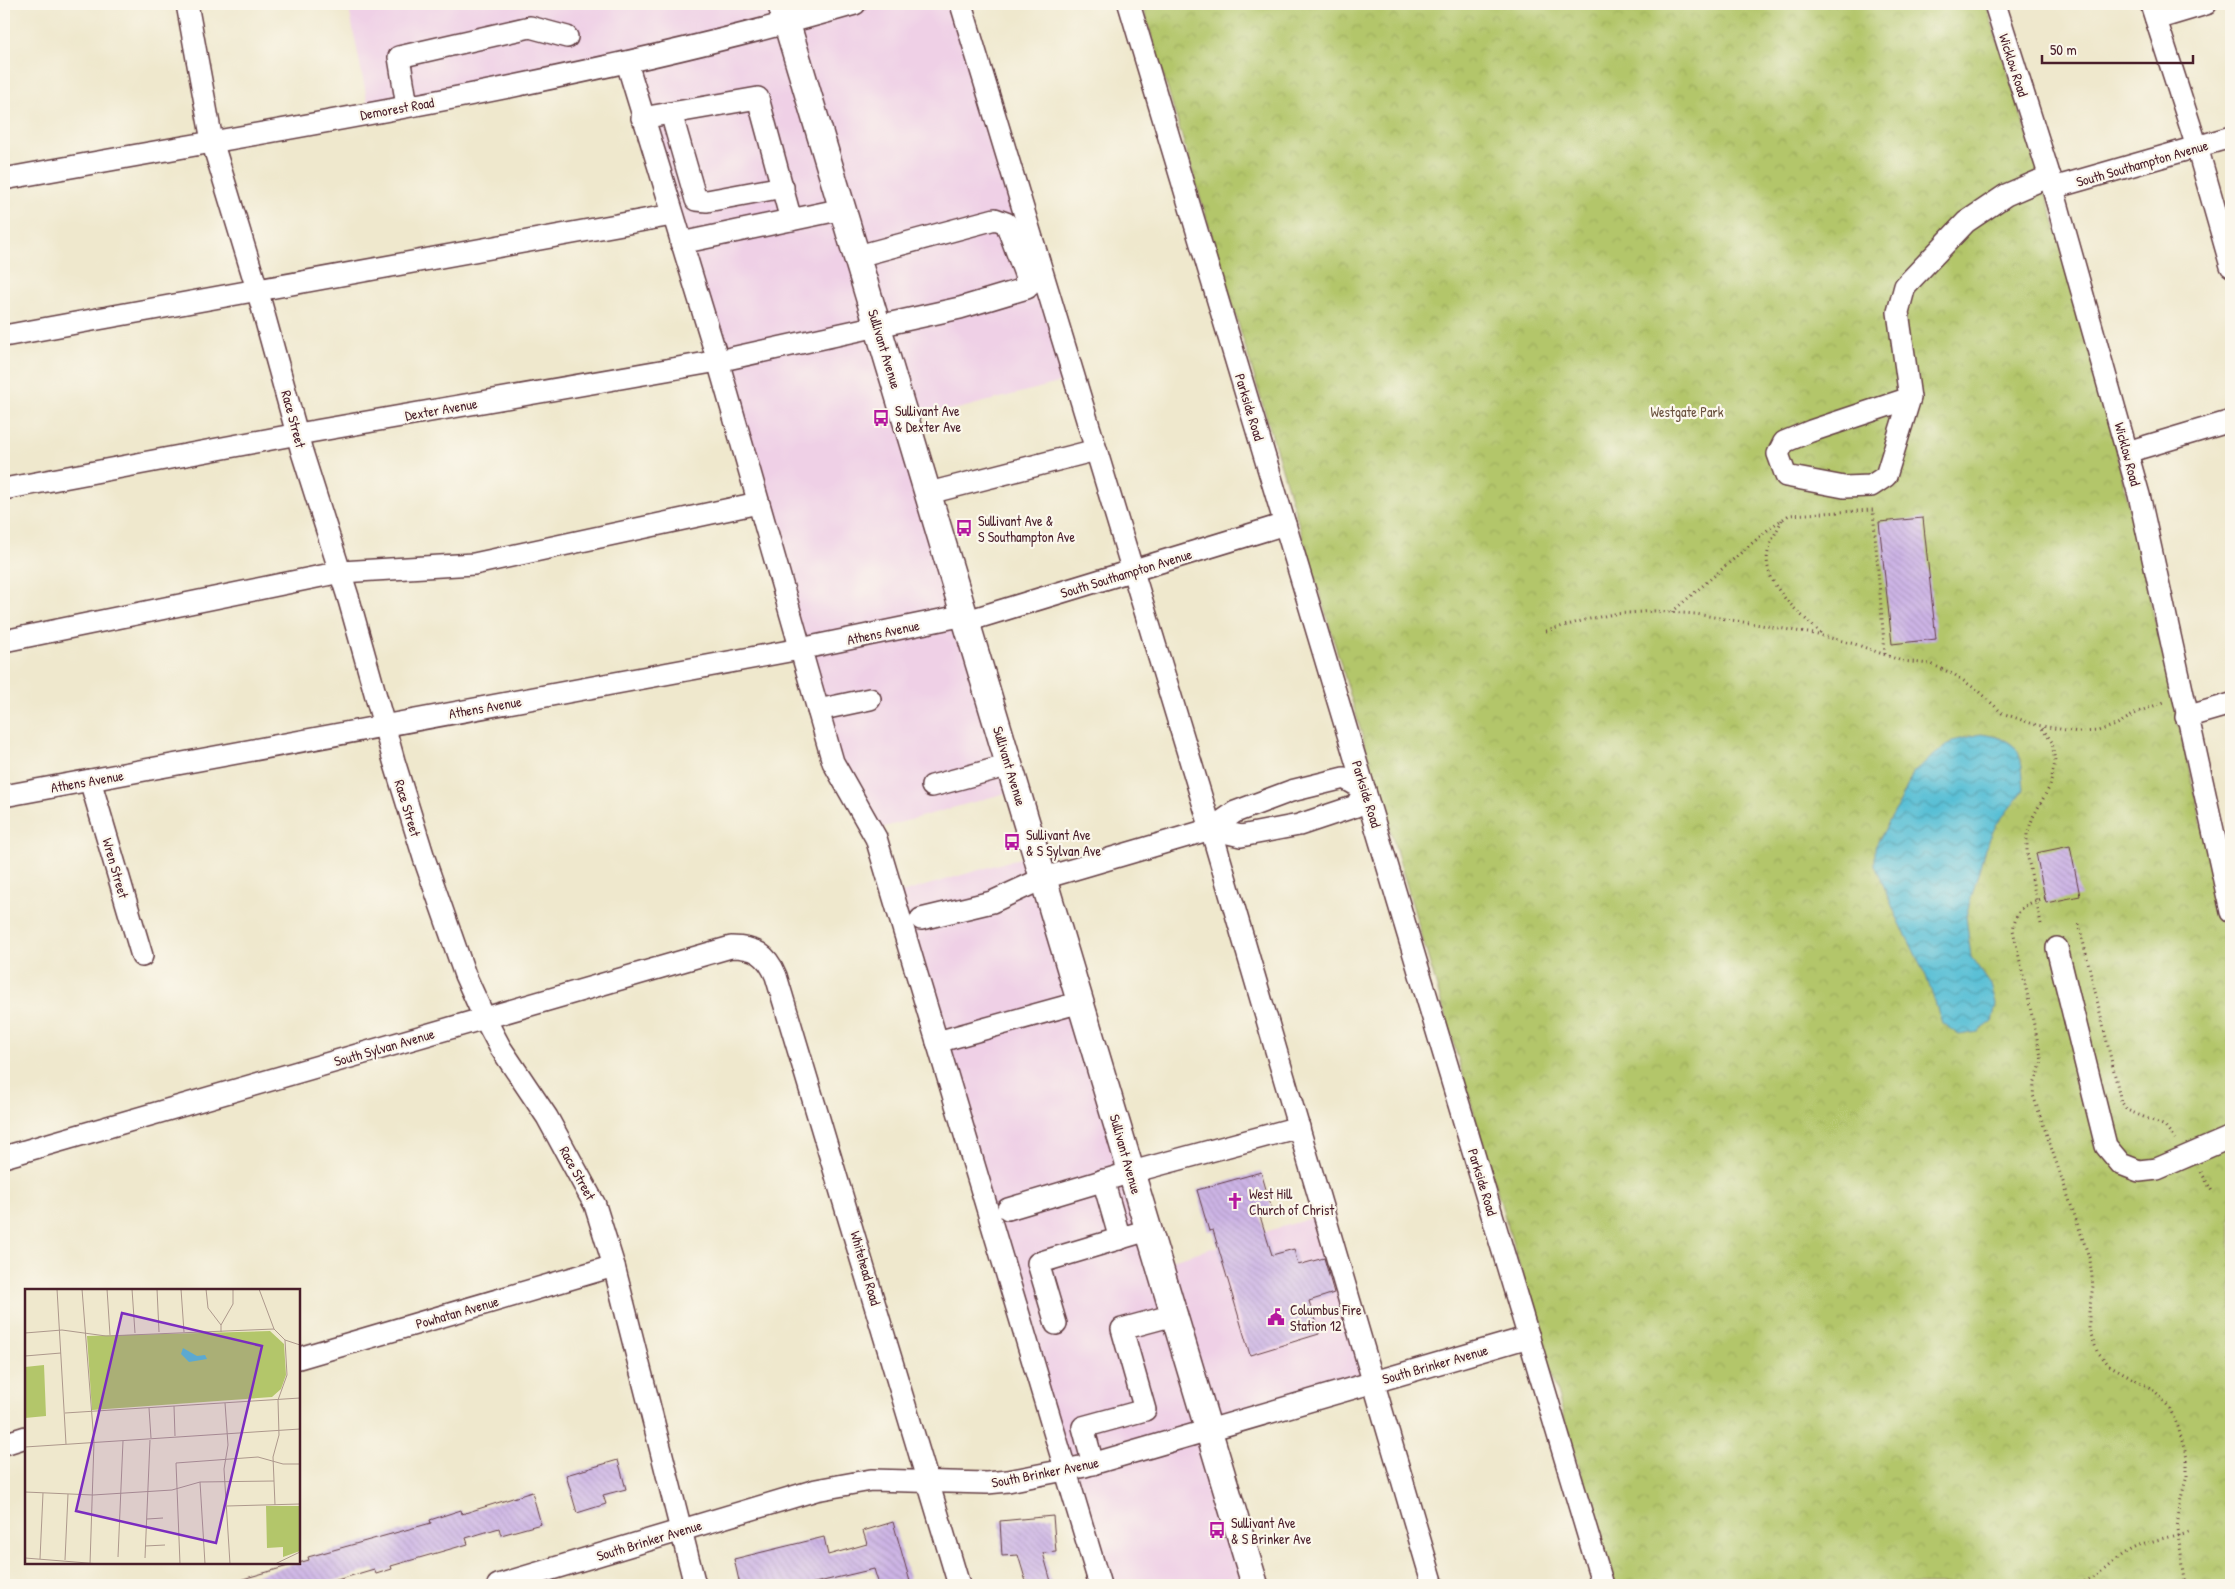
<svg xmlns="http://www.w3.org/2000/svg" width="2235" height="1589" viewBox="0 0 2235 1589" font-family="'Patrick Hand',sans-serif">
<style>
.built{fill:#efd0e6}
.park{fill:url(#park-crowns);stroke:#7e724a}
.water{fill:url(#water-waves);stroke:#516f80}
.building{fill:url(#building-back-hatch)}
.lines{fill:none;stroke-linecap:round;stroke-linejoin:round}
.minor-casing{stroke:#633d43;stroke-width:24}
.major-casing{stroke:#633d43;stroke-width:29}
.path{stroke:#633d43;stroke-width:3;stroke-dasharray:1 4;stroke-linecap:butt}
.minor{stroke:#fff;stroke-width:21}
.major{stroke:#fff;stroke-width:26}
.labels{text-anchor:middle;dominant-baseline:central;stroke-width:4.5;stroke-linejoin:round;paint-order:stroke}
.street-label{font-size:14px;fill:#4a1f2b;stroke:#fbf7ec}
.poi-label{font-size:14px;fill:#4a1f2b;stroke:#fbf7ec;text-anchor:start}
.park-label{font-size:14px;fill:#6a513e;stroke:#fbf7ec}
.inset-road{fill:none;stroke:#ad988c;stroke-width:1}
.view{fill:#7b2cbf;fill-opacity:0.15;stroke:#7b2cbf;stroke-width:2.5}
.inset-edge{fill:none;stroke:#4a1f2b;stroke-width:2.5}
</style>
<defs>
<pattern id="park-crowns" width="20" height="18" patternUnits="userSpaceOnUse" patternTransform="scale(1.25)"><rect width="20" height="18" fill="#b3c66a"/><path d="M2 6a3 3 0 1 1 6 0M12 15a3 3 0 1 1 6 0" fill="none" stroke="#9baa5c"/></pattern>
<pattern id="water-waves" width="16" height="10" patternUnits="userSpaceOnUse" patternTransform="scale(1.25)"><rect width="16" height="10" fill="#58bfd5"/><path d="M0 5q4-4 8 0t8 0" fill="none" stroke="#4b9bad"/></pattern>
<pattern id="building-back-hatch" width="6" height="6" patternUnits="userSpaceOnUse" patternTransform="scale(1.25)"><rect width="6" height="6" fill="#ccb4e5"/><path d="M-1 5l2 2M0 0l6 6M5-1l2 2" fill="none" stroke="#b19ac5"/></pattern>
</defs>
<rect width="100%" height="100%" fill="#fbf7ec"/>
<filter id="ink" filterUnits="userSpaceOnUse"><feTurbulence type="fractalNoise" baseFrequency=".02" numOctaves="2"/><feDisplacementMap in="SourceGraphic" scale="10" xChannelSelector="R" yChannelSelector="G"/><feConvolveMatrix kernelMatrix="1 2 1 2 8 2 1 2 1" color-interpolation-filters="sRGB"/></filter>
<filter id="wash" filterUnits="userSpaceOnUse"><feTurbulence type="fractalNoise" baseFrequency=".0096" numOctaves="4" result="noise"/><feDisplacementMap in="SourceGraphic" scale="20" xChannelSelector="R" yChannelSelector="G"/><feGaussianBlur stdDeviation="1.12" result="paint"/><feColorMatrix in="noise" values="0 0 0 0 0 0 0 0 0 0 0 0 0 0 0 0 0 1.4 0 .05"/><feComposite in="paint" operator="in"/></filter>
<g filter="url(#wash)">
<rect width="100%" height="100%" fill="#efe8cd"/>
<g class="built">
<path d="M348,4H962L1074,379L915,420L1020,789L863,833L622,70L370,114Z"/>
<path d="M1040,852L1162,1263L1328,1213L1380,1386L1215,1435L1259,1585H1094L891,896Z"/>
</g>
<path class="park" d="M1142,4H1986L2054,220L2104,398L2231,953V1585H1614L1349,691Z"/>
<path class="water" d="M1981,734C2022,740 2021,752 2024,790L1996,825L1985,849L1966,916L1971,957L1991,985L1996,1004L1992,1022L1978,1032L1959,1035L1942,1023L1926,976L1895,913L1875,865V847L1900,802L1914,771L1952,741Z"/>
<g id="blocks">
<g class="building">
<path d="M1923,518L1936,639L1892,644L1879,522Z"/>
<path d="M2070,846L2080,896L2046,903L2036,853Z"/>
<path d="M1261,1172L1273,1213L1260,1216L1272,1255L1294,1249L1298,1265L1324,1258L1334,1293L1309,1301L1319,1334L1250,1355L1213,1230L1209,1231L1197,1190Z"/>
<path d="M618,1460L626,1489L603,1495L606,1504L577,1513L566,1475Z"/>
<path d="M532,1492L541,1524L501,1535L499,1528L466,1538L468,1544L391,1566L392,1569L376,1574L374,1569L320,1585H236V1581L309,1560L308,1557L431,1523L430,1520L461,1510L462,1514Z"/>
<path d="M1053,1516L1056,1552L1043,1553L1052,1585H1027L1018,1555L1002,1556L1000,1521Z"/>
<path d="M893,1522L911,1585H879L874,1569L806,1585H740L734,1559L824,1537L828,1555L867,1544L863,1531Z"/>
</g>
</g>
</g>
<g filter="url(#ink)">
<use href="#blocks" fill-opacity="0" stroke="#633d43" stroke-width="1"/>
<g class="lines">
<g class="minor-casing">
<g id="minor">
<path d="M187,4L212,141L257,289L302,452L349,600L394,761L424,858L465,975L484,1017L500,1047L547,1117L595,1205L614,1266L695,1585"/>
<path d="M961,4L1211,829L1433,1585"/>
<path d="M1129,4L1603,1585"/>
<path d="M1995,4L2048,171L2139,495L2231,912"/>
<path d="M2151,4L2197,147L2231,266"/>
<path d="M2156,19L2206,4"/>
<path d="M627,63L718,361L833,762L876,838L1100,1585"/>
<path d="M407,106L399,57L530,27L567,37"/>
<path d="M671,113L696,200L707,201L783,187"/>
<path d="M642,118L758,98L791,220"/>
<path d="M4,179C289,127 577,84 855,4"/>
<path d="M2053,188L2231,137"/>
<path d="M681,243L843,209"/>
<path d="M4,336L672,215"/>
<path d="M1910,398L1811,431L1784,442L1778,454L1786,476L1844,487L1871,486L1886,476L1910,398L1898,312L1905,286L1966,222L2006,195L2050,176"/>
<path d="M2127,452L2231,421"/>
<path d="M4,489L298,434L718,361L960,308L1027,288L1025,274L1006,223L995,219L858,256"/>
<path d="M929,493L1096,450"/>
<path d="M967,621L1285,524"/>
<path d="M4,641L341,572L474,564L758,503"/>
<path d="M818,710L870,699"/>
<path d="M2186,717L2231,704"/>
<path d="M90,780L142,956"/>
<path d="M932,786L1010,765"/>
<path d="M4,796L800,649L965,615"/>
<path d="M921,919L992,902L1044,878L1211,829L1235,812L1291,791L1344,778L1365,790L1356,806L1299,825L1241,836L1211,829"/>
<path d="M2057,948L2106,1146L2121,1164L2139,1171L2157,1169L2231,1137"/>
<path d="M937,1042L1081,1002"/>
<path d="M4,1157L731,947C755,947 767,954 776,976L959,1585"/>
<path d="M1103,1180L1120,1239"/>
<path d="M1008,1209L1132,1172L1299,1127"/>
<path d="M1056,1324L1038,1263L1148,1230"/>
<path d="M299,1358L614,1266"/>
<path d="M4,1444L26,1437"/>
<path d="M1093,1464L1083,1427L1145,1410L1122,1329L1174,1315"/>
<path d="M498,1585L816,1490L871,1480L987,1483L1008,1481L1085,1466L1529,1337"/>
</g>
</g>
<g class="major-casing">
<path id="major" d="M781,4L1255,1585"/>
</g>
<g class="path">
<path d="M1782,520C1778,529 1772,538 1769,548C1758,583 1800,612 1822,635"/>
<path d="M1672,612L1771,527L1789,515L1873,510L1885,655"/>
<path d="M1546,631L1585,620L1614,614L1654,611L1696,614L1814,634L1855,644L1902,661L1931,664L1955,675L1980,692L2002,713L2036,725L2078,732L2098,731L2116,725L2138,712L2164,702"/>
<path d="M2045,898C2024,904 2017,908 2013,930L2042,1061L2034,1085L2033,1095L2090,1260L2093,1286L2089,1310V1329L2097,1351L2109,1365L2154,1390L2169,1407L2178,1427L2187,1458V1476L2181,1498L2177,1528L2186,1585"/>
<path d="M2041,924L2027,853V834L2033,817L2050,786L2055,762L2052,742L2041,727"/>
<path d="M2079,924L2121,1101L2127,1110L2165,1126L2175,1139"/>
<path d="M2201,1172L2213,1193"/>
<path d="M2075,1585C2096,1580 2109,1563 2127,1552C2146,1540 2170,1538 2190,1531"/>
</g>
<use href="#minor" class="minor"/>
<use href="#major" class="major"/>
</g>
</g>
<defs>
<g id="bus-bare" transform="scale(1.35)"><path d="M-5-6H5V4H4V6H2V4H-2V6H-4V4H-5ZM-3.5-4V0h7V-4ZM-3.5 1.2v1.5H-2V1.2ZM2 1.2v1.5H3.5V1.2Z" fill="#b5179e" stroke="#fbf7ec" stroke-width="2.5" paint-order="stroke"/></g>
<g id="church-bare" transform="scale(1.35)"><path d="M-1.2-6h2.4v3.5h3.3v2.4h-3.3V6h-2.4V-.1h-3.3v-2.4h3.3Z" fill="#b5179e" stroke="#fbf7ec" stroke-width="2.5" paint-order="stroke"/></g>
<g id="civic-bare" transform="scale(1.35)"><path d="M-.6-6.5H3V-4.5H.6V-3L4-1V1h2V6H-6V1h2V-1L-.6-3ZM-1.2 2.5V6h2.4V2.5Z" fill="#b5179e" stroke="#fbf7ec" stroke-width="2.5" paint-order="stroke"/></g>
</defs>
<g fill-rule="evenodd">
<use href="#bus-bare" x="881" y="418"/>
<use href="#bus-bare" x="964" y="528"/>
<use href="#bus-bare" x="1012" y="842"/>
<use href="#church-bare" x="1235" y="1201"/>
<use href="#civic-bare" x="1276" y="1317"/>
<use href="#bus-bare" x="1217" y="1530"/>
</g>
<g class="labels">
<g class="street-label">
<text transform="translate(2014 65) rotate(72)">Wicklow Road</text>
<text transform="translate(397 108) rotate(-10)">Demorest Road</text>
<text transform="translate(2142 163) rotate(-16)">South Southampton Avenue</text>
<text transform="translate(885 349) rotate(73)">Sullivant Avenue</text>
<text transform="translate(1250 407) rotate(73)">Parkside Road</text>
<text transform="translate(441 409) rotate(-10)">Dexter Avenue</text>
<text transform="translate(294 419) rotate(75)">Race Street</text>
<text transform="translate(2128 454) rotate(75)">Wicklow Road</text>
<text transform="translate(1126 573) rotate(-17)">South Southampton Avenue</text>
<text transform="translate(883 632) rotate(-12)">Athens Avenue</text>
<text transform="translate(485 707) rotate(-10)">Athens Avenue</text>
<text transform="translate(1010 766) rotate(73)">Sullivant Avenue</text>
<text transform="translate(87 781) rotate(-10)">Athens Avenue</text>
<text transform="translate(1367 794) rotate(73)">Parkside Road</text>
<text transform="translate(408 808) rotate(73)">Race Street</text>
<text transform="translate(116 868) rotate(74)">Wren Street</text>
<text transform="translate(384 1047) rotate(-16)">South Sylvan Avenue</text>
<text transform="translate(1126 1154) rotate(74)">Sullivant Avenue</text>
<text transform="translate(578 1173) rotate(61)">Race Street</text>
<text transform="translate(1483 1182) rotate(73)">Parkside Road</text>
<text transform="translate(866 1268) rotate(74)">Whitehead Road</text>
<text transform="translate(457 1312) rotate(-16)">Powhatan Avenue</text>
<text transform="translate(1435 1364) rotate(-16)">South Brinker Avenue</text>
<text transform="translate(1045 1472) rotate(-11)">South Brinker Avenue</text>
<text transform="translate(649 1540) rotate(-17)">South Brinker Avenue</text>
</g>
<g class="poi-label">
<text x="895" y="410">Sullivant Ave<tspan x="895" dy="16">&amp; Dexter Ave</tspan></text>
<text x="978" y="520">Sullivant Ave &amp;<tspan x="978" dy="16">S Southampton Ave</tspan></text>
<text x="1026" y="834">Sullivant Ave<tspan x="1026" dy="16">&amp; S Sylvan Ave</tspan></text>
<text x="1249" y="1193">West Hill<tspan x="1249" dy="16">Church of Christ</tspan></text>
<text x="1290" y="1309">Columbus Fire<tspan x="1290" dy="16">Station 12</tspan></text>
<text x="1231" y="1522">Sullivant Ave<tspan x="1231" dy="16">&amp; S Brinker Ave</tspan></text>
</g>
<g class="park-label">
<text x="1687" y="411">Westgate Park</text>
</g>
</g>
<g transform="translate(25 1289)">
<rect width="275" height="275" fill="#efe8cd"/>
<path d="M19,76L21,127L0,129V78ZM241,217H275V262L258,268V258L242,259Z" fill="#b3c66a"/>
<path d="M245,42L259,55L261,86L256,100L247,108L67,121L62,47Z" fill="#b3c66a"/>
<path d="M158,59L172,67L180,66L182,70L164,73L156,65Z" fill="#58bfd5"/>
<path class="inset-road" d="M32,0L41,155M57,0L69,153L65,275M82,0L85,46M107,0L110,44M132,0L134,43M156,0L159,43M181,0L183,19L196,36M234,0L249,40L260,51L275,56M196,43V36L208,15V0M0,44L37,41L81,47L249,40M0,67L36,64M200,114L203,156L199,180L205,275M149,117L150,147M124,119L126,149M40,124L275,109M0,158L275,140M175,193L180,275M0,203L68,206L147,201L175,193L249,192M250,216L248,168L254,146L253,111L262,86L260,51M202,217L275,215M122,230L138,229M120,257L140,256M93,268L98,152M0,269L75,275M120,269L125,151M15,270L18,204M40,271L43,205M155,275L151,174L233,168L258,175H275M250,275L275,263"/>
<path class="view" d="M97,24L237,57L191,254L51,222Z"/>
<rect width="275" height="275" class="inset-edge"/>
</g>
<rect width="2235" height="1589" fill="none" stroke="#fbf7ec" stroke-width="20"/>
<path d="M2042 55v8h151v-8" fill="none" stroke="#4a1f2b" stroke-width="2.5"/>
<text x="2050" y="55" font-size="15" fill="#4a1f2b" stroke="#fbf7ec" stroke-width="4" paint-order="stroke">50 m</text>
</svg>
